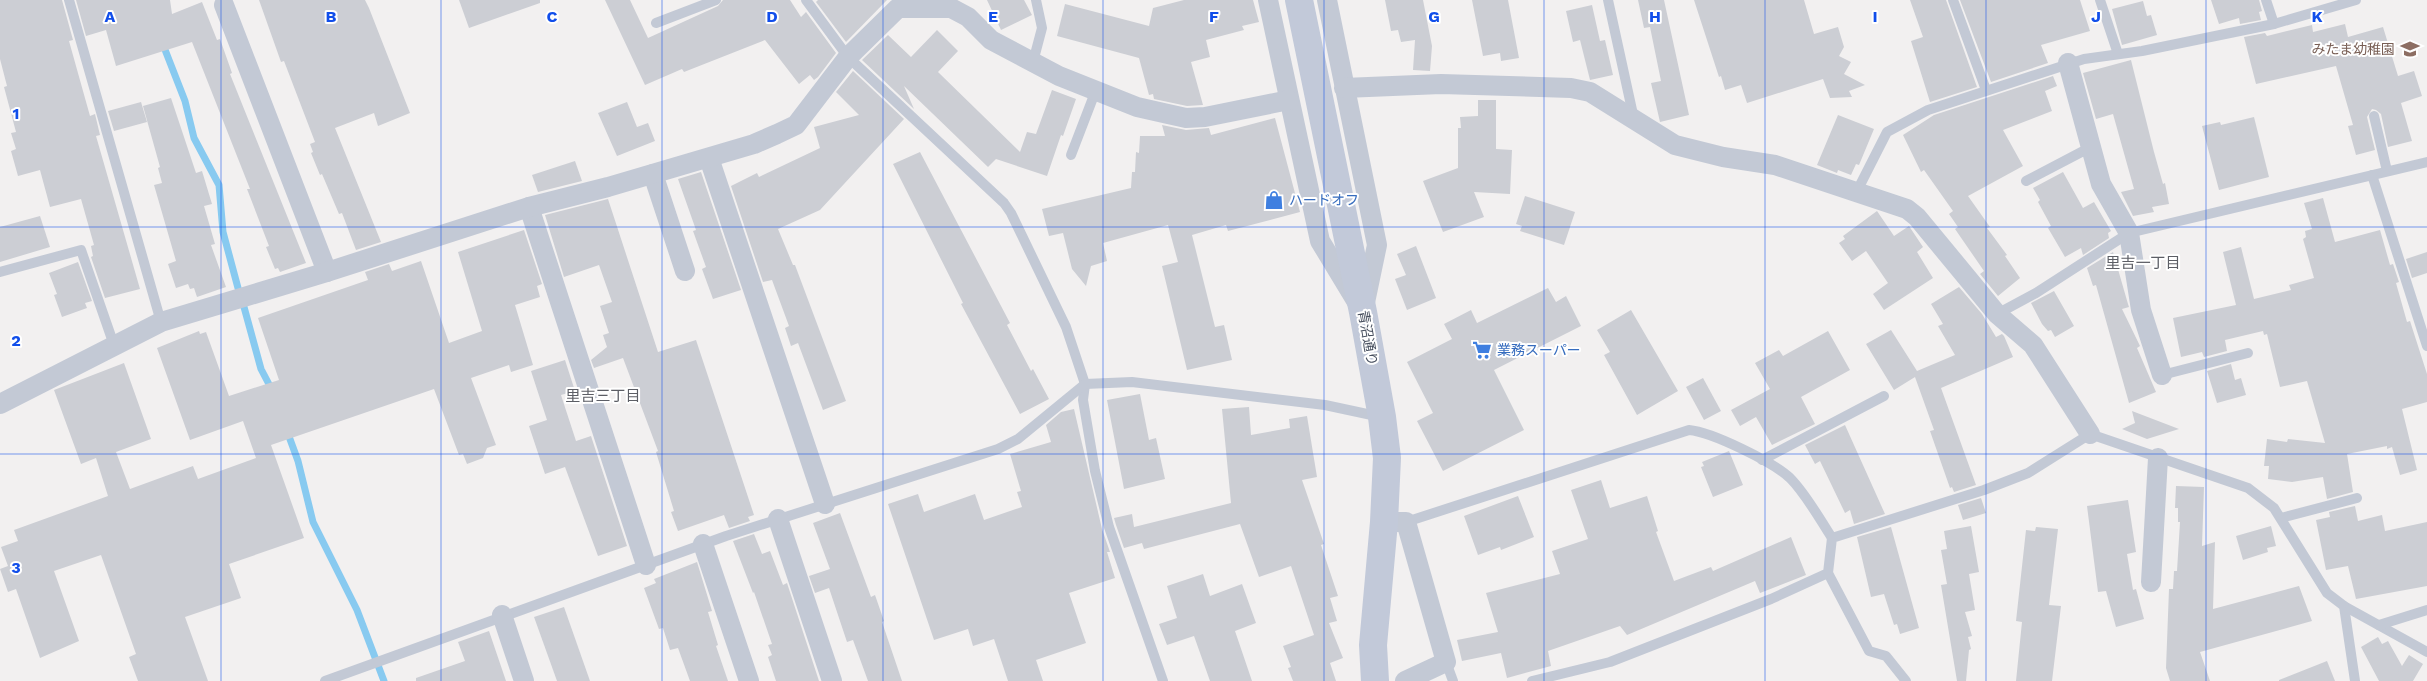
<svg xmlns="http://www.w3.org/2000/svg" width="2427" height="681" viewBox="0 0 2427 681" font-family="'Work Sans','Noto Sans JP',sans-serif">
<style>
.lines{fill:none;stroke-linecap:round;stroke-linejoin:round}
.stream{stroke:#88caf0;stroke-width:7}
.building{fill:#ccced4}
.lane{stroke:#c3c9d5;stroke-width:10}
.street{stroke:#c3c9d5;stroke-width:20}
.secondary{stroke:#c2c9d9;stroke-width:28}
.grid{fill:none;stroke:#114eea;stroke-width:1;stroke-opacity:0.55}
.labels{text-anchor:middle;dominant-baseline:central;stroke-width:4;stroke-linejoin:round;paint-order:stroke}
.education-label{font-size:14px;fill:#785e54;stroke:#fff;text-anchor:end}
.shop-label{font-size:14px;fill:#366cbe;stroke:#fff;text-anchor:start}
.street-label{font-size:14px;fill:#474f5e;stroke:#fff}
.neighbourhood-label{font-size:15px;fill:#5c5e65;stroke:#fff}
.grid-label{font-size:16px;text-anchor:middle;font-weight:bold;fill:#114eea;stroke:#fff;stroke-width:4;stroke-linejoin:round;paint-order:stroke}
</style>
<rect width="100%" height="100%" fill="#f2f0f0"/>
<g class="lines">
<g class="stream">
<path d="M162,42L185,101L194,138L219,185L223,232L238,288"/>
<path d="M244,307L261,369L272,390"/>
<path d="M287,431L298,461L313,522L357,610L384,681"/>
</g>
</g>
<g class="building">
<path d="M0,0H62L73,40L69,41L90,116L95,114L100,135L96,136L140,289L105,298L91,257L93,256L91,246L94,245L81,199L50,207L40,170L18,176L11,151L16,149L11,133L16,132L4,87L7,86L0,59Z"/>
<path d="M76,0H170L172,14L202,2L217,40L220,39L232,73L230,74L306,263L280,272L278,268L275,269L266,247L269,246L247,189H250L192,42L116,66L106,30L86,36Z"/>
<path d="M259,0H365L369,8L410,113L378,126L374,113L335,128L381,242L356,250L342,213L339,214L322,174L320,175L311,153L313,152L310,144L315,142L284,61L281,62Z"/>
<path d="M459,0H540V3L469,28Z"/>
<path d="M605,0H630L648,38L718,6L723,0H790L801,17L806,12L836,53L818,77L814,80L810,75L799,84L765,40L684,72L682,69L645,85Z"/>
<path d="M818,0H887L846,42L816,2Z"/>
<path d="M987,0H1024L1032,15L1001,30Z"/>
<path d="M1184,0H1253L1259,22L1242,26L1244,30L1206,40L1210,57L1191,62L1203,105L1187,106L1154,99L1153,94L1149,95L1139,58L1057,36L1065,4L1149,26L1153,8Z"/>
<path d="M1385,0H1423L1432,46L1430,71L1413,70L1415,40L1401,42L1398,30L1391,31Z"/>
<path d="M1472,0H1508L1519,58L1501,61L1500,53L1483,56Z"/>
<path d="M1638,0H1664L1689,115L1660,122L1651,83L1661,81L1650,27L1644,28Z"/>
<path d="M1694,0H1804L1814,34L1838,27L1844,47L1839,56L1851,62L1844,74L1865,85L1849,91L1852,97L1830,98L1823,79L1747,103L1741,85L1725,90L1721,76L1719,77Z"/>
<path d="M1910,0H1946L1977,87L1930,102L1911,41L1923,37Z"/>
<path d="M1960,0H2080L2090,31L2041,45L2048,63L1991,82Z"/>
<path d="M2211,0H2259L2262,11L2259,12L2261,20L2240,24L2239,18L2219,24Z"/>
<path d="M2143,1L2147,16L2151,15L2157,35L2122,45L2112,9Z"/>
<path d="M1592,5L1600,41L1605,40L1613,75L1590,80L1580,40L1573,42L1566,11Z"/>
<path d="M2345,24L2348,37L2383,27L2398,76L2414,71L2422,96L2401,103L2412,141L2388,147L2381,114L2376,110L2372,109L2367,117L2375,150L2356,155L2348,126L2353,125L2336,66L2256,84L2244,37L2265,33L2267,36L2312,25L2313,32Z"/>
<path d="M937,30L958,51L938,72L1020,152L1027,132L1036,134L1052,90L1076,99L1063,136L1061,135L1047,176L996,159L988,167L904,86L914,109L862,60L888,35L911,57Z"/>
<path d="M2131,60L2154,152L2163,184L2165,183L2169,204L2152,207L2154,212L2133,216L2121,192L2134,189L2113,114L2096,119L2083,73Z"/>
<path d="M853,71L904,119L820,210L778,229L793,265H795L846,401L823,410L798,343L791,346L785,328L789,326L772,280L763,282L731,186L757,173L759,177L820,148L814,127L859,115L836,92Z"/>
<path d="M2053,76L2057,86L2045,91L2052,111L2003,130L2023,166L1968,196L1990,227L1987,228L2007,255L2005,256L2020,278L1998,296L1980,274L1984,271L1955,229L1958,227L1949,214L1953,211L1924,170L1921,172L1903,135L1934,115Z"/>
<path d="M171,98L196,173L202,171L212,204L204,206L215,244L211,245L226,287L197,297L194,288L190,289L188,284L176,288L168,264L176,261L154,185L162,183L158,168L160,167L143,106Z"/>
<path d="M1478,100H1496V149L1512,150L1510,194L1474,192L1484,217L1443,232L1423,181L1458,168V128H1461L1460,117L1478,116Z"/>
<path d="M141,102L147,122L114,131L108,111Z"/>
<path d="M627,102L637,127L648,123L655,141L617,156L598,113Z"/>
<path d="M1838,115L1874,129L1859,165L1856,164L1851,175L1838,170L1837,173L1817,165Z"/>
<path d="M2254,117L2269,177L2219,190L2202,126L2220,122L2221,125Z"/>
<path d="M1275,118L1300,212L1228,231L1226,225L1192,235L1215,327L1224,325L1232,360L1187,370L1162,266L1178,262L1168,225L1103,243L1107,261L1091,266L1086,286L1072,269L1063,233L1049,236L1042,209L1131,188L1132,172H1135L1136,152L1139,153L1140,136H1165L1162,125L1186,130L1209,128L1211,135Z"/>
<path d="M920,152L1010,323L1007,325L1031,371L1033,369L1049,399L1020,414L961,304L963,303L893,164Z"/>
<path d="M575,161L582,181L538,192L532,175Z"/>
<path d="M701,172L741,290L713,299L702,269L706,267L693,231L696,230L678,179Z"/>
<path d="M2063,172L2083,208L2094,202L2111,231L2108,233L2109,238L2083,255L2081,248L2065,257L2048,228L2051,226L2038,202L2040,200L2033,188Z"/>
<path d="M1525,196L1575,212L1564,245L1520,231L1522,226L1516,224Z"/>
<path d="M2323,198L2335,242L2380,230L2390,265L2393,264L2399,282L2396,283L2407,322L2410,321L2427,374V402L2402,409L2417,470L2400,475L2392,447L2387,449V446L2347,454L2353,492L2327,499L2323,477L2292,482L2268,479L2269,466H2264L2267,439L2287,442L2288,439L2325,443L2307,381L2280,387L2267,334L2264,335L2263,331L2225,340L2227,351L2204,357L2202,352L2181,357L2173,318L2236,305L2223,252L2241,247L2254,299L2291,290L2289,285L2314,278L2303,239L2306,237L2305,231L2312,229L2304,203Z"/>
<path d="M608,199L658,352L696,340L754,515L748,517L750,521L729,528L724,515L678,531L671,512L674,511L656,452L658,451L623,358L594,368L591,360L607,347L603,335L609,333L600,306L612,302L599,265L564,277L545,215Z"/>
<path d="M1877,211L1894,236L1909,226L1923,247L1917,252L1933,278L1884,310L1873,294L1888,283L1866,251L1852,261L1839,243L1845,239L1843,236Z"/>
<path d="M40,216L50,247L0,262V227Z"/>
<path d="M524,230L542,284L537,286L540,297L515,305L533,365L511,372L509,365L471,378L496,445L487,448L483,458L467,464L463,454L459,455L434,389L271,445L304,538L229,564L241,598L185,617L208,681H138L129,657L136,654L101,555L54,571L79,641L40,658L16,589L8,592L0,569L8,566L1,547L18,541L14,530L108,496L96,458L81,464L54,390L124,363L151,439L116,452L130,489L193,466L198,479L256,458L243,421L190,440L157,348L199,331L200,334L206,332L229,396L279,380L258,318L368,280L365,272L389,264L392,271L421,261L449,343L482,331L458,252Z"/>
<path d="M1416,246L1436,298L1407,310L1395,279L1406,275L1397,254Z"/>
<path d="M2113,252L2128,304L2129,307L2122,309L2140,346L2137,348L2156,392L2129,403L2096,285L2093,286L2087,268Z"/>
<path d="M2427,252V273L2412,278L2406,259Z"/>
<path d="M78,262L92,301L85,303L87,308L62,317L54,295L57,294L49,273Z"/>
<path d="M1959,287L1982,314L1996,337L2002,334L2004,336L2013,357L1941,388L1976,485L1954,492L1952,487L1950,488L1930,431L1934,430L1915,377L1894,390L1866,344L1891,330L1917,371L1955,355L1938,326L1943,324L1931,304Z"/>
<path d="M1548,288L1556,302L1566,296L1581,326L1494,370L1524,430L1443,471L1417,421L1433,413L1407,362L1452,339L1444,324L1471,310L1477,323Z"/>
<path d="M2054,291L2074,326L2055,337L2051,330L2048,331L2042,324L2031,303Z"/>
<path d="M1631,310L1678,391L1637,415L1604,355L1610,352L1597,330Z"/>
<path d="M1828,331L1850,370L1801,397L1815,424L1772,445L1756,417L1740,426L1731,410L1770,389L1755,363L1779,350L1783,356Z"/>
<path d="M565,360L575,391L561,395L576,441L591,436L627,546L598,556L565,467L545,474L529,426L547,420L531,371Z"/>
<path d="M2231,364L2235,380L2241,378L2246,395L2217,403L2207,371Z"/>
<path d="M1703,378L1721,411L1704,420L1686,387Z"/>
<path d="M1140,394L1149,440L1156,438L1165,479L1124,489L1107,400Z"/>
<path d="M1249,407L1251,435L1290,428L1289,419L1307,416L1317,477L1302,480L1324,544L1321,545L1338,596L1330,598L1337,621L1329,623L1343,658L1330,663L1336,681H1293L1288,668L1291,667L1283,646L1314,635L1291,566L1259,577L1240,524L1144,549L1142,543L1124,548L1116,525L1114,518L1132,514L1134,527L1231,503L1222,409Z"/>
<path d="M1074,409L1102,529L1110,552H1107L1115,578L1069,593L1086,643L1036,660L1043,681H1008L994,639L973,646L968,629L934,640L888,504L918,494L924,512L975,494L984,520L1022,507L1017,492L1021,491L1010,454L1051,442L1046,425L1061,412Z"/>
<path d="M2132,411L2179,429L2147,439L2122,429L2135,423Z"/>
<path d="M1845,425L1885,514L1854,524L1850,510L1845,513L1820,461L1815,464L1805,445Z"/>
<path d="M1729,451L1743,485L1713,497L1701,467L1704,466L1702,462Z"/>
<path d="M1601,480L1610,508L1647,496L1658,531L1656,532L1674,581L1711,567L1713,571L1791,537L1806,575L1760,593L1755,581L1627,635L1620,626L1548,651L1551,666L1507,678L1501,653L1462,661L1457,640L1498,632L1486,593L1560,574L1552,551L1588,539L1571,490Z"/>
<path d="M2176,486L2204,487L2202,546L2215,542L2213,609L2299,586L2312,621L2200,652L2210,681H2170L2166,668L2169,589H2173L2174,571H2177L2180,522H2178V508H2175Z"/>
<path d="M1518,496L1534,537L1501,550L1500,547L1478,555L1464,516Z"/>
<path d="M1981,498L1986,513L1963,520L1958,505Z"/>
<path d="M2128,500L2136,552L2127,554L2133,590L2136,589L2144,619L2116,627L2106,591L2098,592L2087,506Z"/>
<path d="M2355,506L2358,521L2382,515L2385,531L2427,522V586L2356,599L2348,566L2326,570L2316,520L2330,517L2329,512Z"/>
<path d="M840,513L871,597L875,595L884,621L882,622L902,681H868L853,640L847,642L829,588L815,593L809,576L830,569L813,523Z"/>
<path d="M1971,526L1979,572L1969,574L1975,610L1965,612L1972,636L1968,637L1971,649L1969,650L1966,681H1957L1941,585L1947,584L1941,550L1947,549L1944,531Z"/>
<path d="M2271,526L2276,546L2267,548L2268,552L2243,560L2236,536Z"/>
<path d="M1891,527L1919,628L1900,634L1897,624L1894,625L1884,594L1871,597L1857,537Z"/>
<path d="M2036,527L2058,529L2049,605L2061,606L2052,681H2016L2022,622L2016,621L2026,530L2035,531Z"/>
<path d="M754,534L762,554L770,551L783,585L787,583L819,681H776L768,657L772,655L768,645L772,644L754,592L753,593L733,541Z"/>
<path d="M697,562L712,611L708,612L718,645L716,646L728,681H690L678,648L670,650L663,628L659,629L644,588L656,583L654,579Z"/>
<path d="M1203,574L1210,596L1242,584L1256,623L1235,631L1252,681H1210L1194,636L1167,645L1159,624L1177,618L1167,586Z"/>
<path d="M564,607L590,681H557L534,617Z"/>
<path d="M489,631L506,681H416V678L465,661L458,642Z"/>
<path d="M2378,637L2382,644L2388,641L2402,666L2409,655L2423,664L2413,681H2379L2361,647Z"/>
<path d="M2327,661L2335,681H2279V680Z"/>
</g>
<g class="lines">
<g class="lane">
<path d="M69,0L161,322"/>
<path d="M806,0L848,57L1004,203L1011,213L1066,327L1085,384L1083,400L1095,471L1109,527L1163,681"/>
<path d="M1608,0L1634,119"/>
<path d="M1953,0L1986,90"/>
<path d="M2100,0L2118,54"/>
<path d="M2266,0L2274,24"/>
<path d="M656,23L716,0"/>
<path d="M1033,62L1042,28L1036,0"/>
<path d="M2374,116L2387,171"/>
<path d="M1071,155L1096,90"/>
<path d="M2372,175L2427,346"/>
<path d="M2026,181L2091,147"/>
<path d="M1856,193L1887,132L1928,110L2084,59L2142,51L2274,24L2356,0"/>
<path d="M0,272L81,250L114,345"/>
<path d="M1997,314L2036,293L2129,233L2427,162"/>
<path d="M2162,375L2248,353"/>
<path d="M1762,460L1884,396"/>
<path d="M2281,518L2357,498"/>
<path d="M1406,522L1689,430C1712,432 1773,462 1790,478C1806,494 1819,518 1832,538"/>
<path d="M1828,573L1869,651L1886,656L1906,681"/>
<path d="M2344,606L2427,652"/>
<path d="M2379,625L2427,610"/>
<path d="M1446,662L1453,681"/>
<path d="M325,681L726,536L998,449L1018,439L1085,384L1132,382L1325,405L1381,417"/>
<path d="M1532,681L1610,662L1771,599L1828,573L1832,538L1984,490L2028,473L2090,434L2248,488L2274,508L2327,593L2344,606L2355,681"/>
</g>
<g class="street">
<path d="M1268,0L1320,241L1363,312L1377,245L1327,0"/>
<path d="M224,5L327,272"/>
<path d="M2068,63L2101,184L2129,233L2141,310L2162,375"/>
<path d="M1344,88L1441,84L1571,88L1590,92L1675,145L1723,157L1775,165L1907,209L1917,217L1997,314L2033,345L2090,434"/>
<path d="M709,158L825,504"/>
<path d="M653,174L685,271"/>
<path d="M529,207L646,565"/>
<path d="M0,404L161,322L327,272L529,207L608,187L754,144L777,134L796,125L848,57L898,8H951L968,17L991,40L1059,76L1137,107L1168,114L1186,118L1205,117L1289,100"/>
<path d="M778,519L832,681"/>
<path d="M1384,522H1406L1446,662L1405,681"/>
<path d="M703,544L749,681"/>
<path d="M2151,582L2158,458"/>
<path d="M502,615L524,681"/>
</g>
<path class="secondary" d="M1299,0L1363,312L1382,417L1387,458L1384,522L1373,645L1375,681"/>
</g>
<path class="grid" d="M221,0V681M441,0V681M662,0V681M883,0V681M1103,0V681M1324,0V681M1544,0V681M1765,0V681M1986,0V681M2206,0V681M0,227H2427M0,454H2427"/>
<defs>
<g id="school-bare" transform="scale(1.5)"><path d="M0-5L7-2L0 1L-7-2ZM-4 1L0 2.5L4 1V4Q0 6-4 4Z" fill="#8d6e63" stroke="#fff" stroke-width="2.5" paint-order="stroke"/></g>
<g id="shop-bare" transform="scale(1.5)"><path d="M-5-2.5h2.3a2.7 3.5 0 0 1 5.4 0H5L5.5 6h-11ZM-1.5-2.5h3a1.5 2.3 0 0 0-3 0Z" fill="#3f7fe0" stroke="#fff" stroke-width="2.5" paint-order="stroke"/></g>
<g id="supermarket-bare" transform="scale(1.5)"><path d="M-6-5.5h2.5l.6 2H6L4.5 2H-2.5L-4.4-4H-6ZM-1.5 3.2a1.3 1.3 0 1 0 .1 0ZM3 3.2a1.3 1.3 0 1 0 .1 0Z" fill="#3f7fe0" stroke="#fff" stroke-width="2.5" paint-order="stroke"/></g>
</defs>
<g fill-rule="evenodd">
<use href="#school-bare" x="2410" y="49"/>
<use href="#shop-bare" x="1274" y="200"/>
<use href="#supermarket-bare" x="1482" y="350"/>
</g>
<g class="labels">
<g class="education-label">
<text x="2395" y="49">みたま幼稚園</text>
</g>
<g class="shop-label">
<text x="1289" y="200">ハードオフ</text>
<text x="1497" y="350">業務スーパー</text>
</g>
<g class="street-label">
<text transform="translate(1368 338) rotate(80)">青沼通り</text>
</g>
<g class="neighbourhood-label">
<text x="2143" y="263">里吉一丁目</text>
<text x="603" y="396">里吉三丁目</text>
</g>
</g>
<g class="grid-label">
<text x="110" y="22">A</text>
<text x="331" y="22">B</text>
<text x="552" y="22">C</text>
<text x="772" y="22">D</text>
<text x="993" y="22">E</text>
<text x="1214" y="22">F</text>
<text x="1434" y="22">G</text>
<text x="1655" y="22">H</text>
<text x="1875" y="22">I</text>
<text x="2096" y="22">J</text>
<text x="2317" y="22">K</text>
<text x="16" y="119">1</text>
<text x="16" y="346">2</text>
<text x="16" y="573">3</text>
</g>
</svg>
